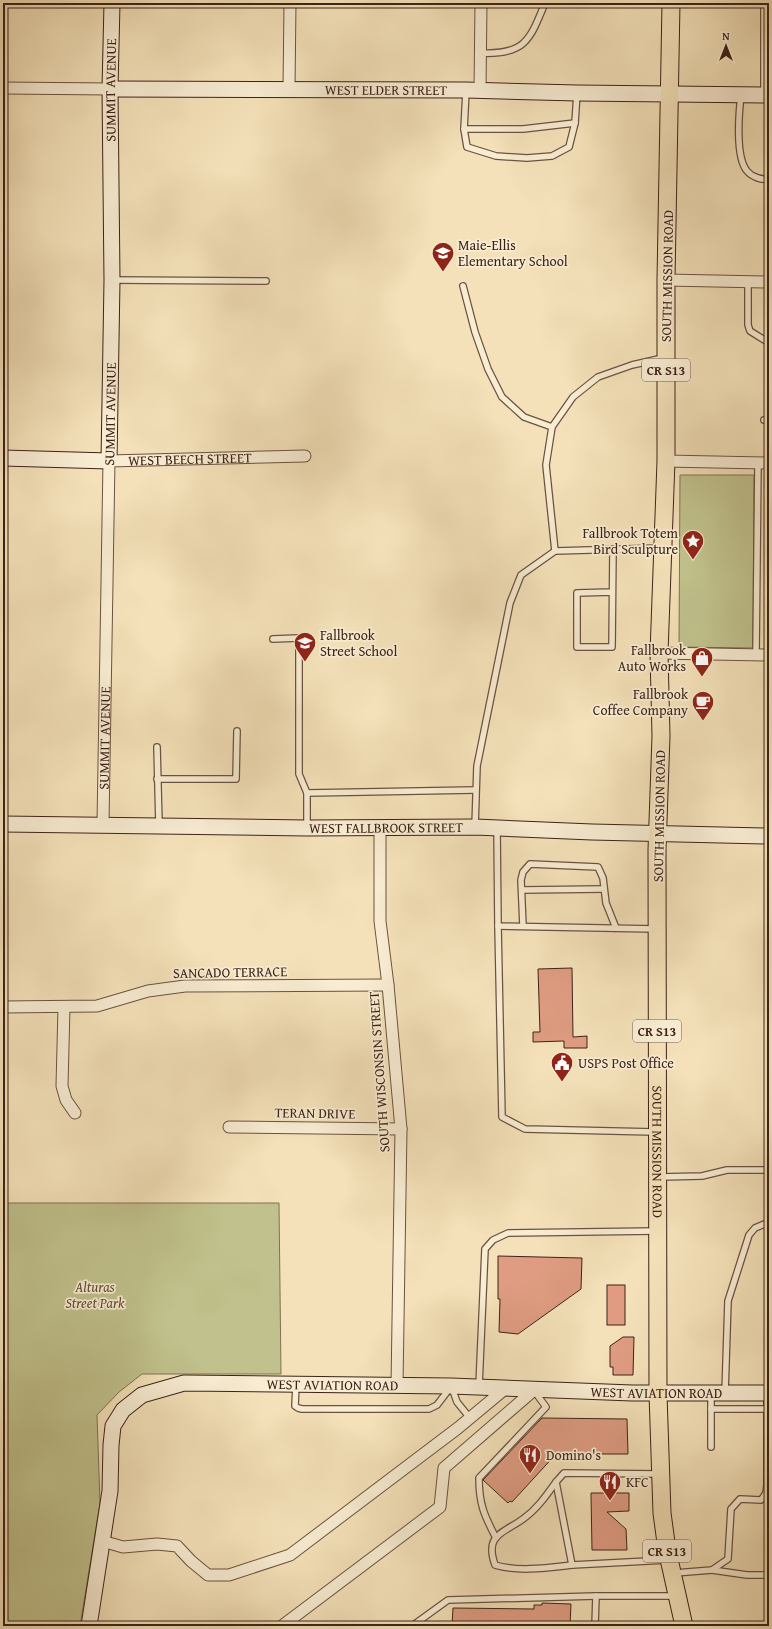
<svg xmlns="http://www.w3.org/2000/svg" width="772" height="1629" viewBox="0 0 772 1629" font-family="'Gentium Book Plus',serif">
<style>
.green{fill:#c0c18c;stroke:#7e7252}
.building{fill:#df9c82;stroke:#3d2218}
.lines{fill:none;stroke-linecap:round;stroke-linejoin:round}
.lane-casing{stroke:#6b5240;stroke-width:8}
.street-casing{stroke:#6b5240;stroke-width:13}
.secondary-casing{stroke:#3d2218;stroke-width:17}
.primary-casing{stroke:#3d2218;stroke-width:19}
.lane{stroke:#f8ecd2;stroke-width:5.5}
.street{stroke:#f8ecd2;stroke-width:11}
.secondary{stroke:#f8ecd2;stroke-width:15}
.primary{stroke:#f4e1b9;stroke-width:17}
.labels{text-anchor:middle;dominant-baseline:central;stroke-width:3.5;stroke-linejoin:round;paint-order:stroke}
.shield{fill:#f8ecd2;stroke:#755f50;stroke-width:1}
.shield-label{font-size:13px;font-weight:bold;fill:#3d2218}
.street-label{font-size:14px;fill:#3d2218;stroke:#f8ecd2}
.poi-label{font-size:14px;fill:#3d2218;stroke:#f8ecd2;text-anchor:start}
.park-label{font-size:14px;font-style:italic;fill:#5e4a35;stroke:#f8ecd2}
</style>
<rect width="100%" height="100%" fill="#f4e1b9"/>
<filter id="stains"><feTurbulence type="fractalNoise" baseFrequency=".005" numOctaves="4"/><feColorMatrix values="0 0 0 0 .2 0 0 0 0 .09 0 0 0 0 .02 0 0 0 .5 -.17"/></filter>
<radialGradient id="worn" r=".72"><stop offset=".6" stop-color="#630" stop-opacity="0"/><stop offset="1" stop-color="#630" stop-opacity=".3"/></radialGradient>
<g class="green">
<path d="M680,475H754L753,648L679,647Z"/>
<path d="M3,1203H279L281,1374H142L119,1392L97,1415L100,1503L80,1626H3Z"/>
</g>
<g class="building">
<path d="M572,968L573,1037L587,1036V1048H564V1041L533,1042V1032H540L538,969Z"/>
<path d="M498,1256L582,1258L581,1289L518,1334L499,1332L500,1299H498Z"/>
<rect x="607" y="1285" width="18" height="40"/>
<path d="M623,1337H634L633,1375H613V1367H610V1346Z"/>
<path d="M542,1418L627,1419L628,1454H556L512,1502L510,1501L508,1503L483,1480Z"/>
<path d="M591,1493H629V1511L607,1512L626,1529L627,1550H592Z"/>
<path d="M542,1603L571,1604L570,1626H452L453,1608L534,1609V1605H542Z"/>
</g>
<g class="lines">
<g class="lane-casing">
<g id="lane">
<path d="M764,3V94"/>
<path d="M481,53C525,55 530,40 545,3"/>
<path d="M466,91L464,129L467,147L496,156L527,158L552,156L569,147L575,123L577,93"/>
<path d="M741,95C739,112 735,157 747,171C752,177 761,180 769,179"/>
<path d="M464,129H523L575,123"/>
<path d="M112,280L266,281"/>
<path d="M748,281V325L750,331L769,343"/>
<path d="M463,286L475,332L488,369L502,397L524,417L552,427"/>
<path d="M764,420H769"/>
<path d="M555,551L546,465L552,427L573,397L598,377L632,365L663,358"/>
<path d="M612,592L577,593V647H612L613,549"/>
<path d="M273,639L299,638V774L307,793"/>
<path d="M756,655L758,463"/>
<path d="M157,747L159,825"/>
<path d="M157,779H236L237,731"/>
<path d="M307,827V793L475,790"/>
<path d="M475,827L477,766L510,603L521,575L555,551L661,548"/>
<path d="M497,828L498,926L656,929"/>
<path d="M522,890L604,889"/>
<path d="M498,926L502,1117L525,1129L655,1132"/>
<path d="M523,926L521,880L523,872L530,864L598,867L603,878L606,903L616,928"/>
<path d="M660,1177L702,1176L727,1170H769"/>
<path d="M296,1385L295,1406L298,1408L302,1409H429L437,1405L450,1388"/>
<path d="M479,1386L485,1249L493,1240L508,1233L656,1231"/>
<path d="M452,1388L457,1402L470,1418"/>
<path d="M725,1393L728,1301L749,1235L755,1228L769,1222"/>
<path d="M711,1395V1409H767"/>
<path d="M711,1447V1409"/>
<path d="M660,1474L564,1473L556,1482L572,1565L667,1560"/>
<path d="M556,1482C546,1496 537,1509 523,1519C504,1533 484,1534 495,1565C519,1572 546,1568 572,1565"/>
<path d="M496,1538C484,1515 479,1504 479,1478L546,1407L535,1392"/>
<path d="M712,1570L747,1575H769"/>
<path d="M675,1573L712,1570L728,1559L731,1509L740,1499L761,1500L766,1493L767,1485V1394"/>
<path d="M412,1626L448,1600L596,1596"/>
<path d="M595,1626L596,1596H675"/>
<path d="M768,1626L769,1623"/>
</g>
</g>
<g class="street-casing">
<g id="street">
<path d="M3,88L110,89"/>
<path d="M289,89L290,3"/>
<path d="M480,90L481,3"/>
<path d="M666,280L769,282"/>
<path d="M666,461L769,463"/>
<path d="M659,653L769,655"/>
<path id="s1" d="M103,824L109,461L305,456"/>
<path d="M380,827V921L388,985L401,1129L397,1386"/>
<path d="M3,1007L97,1006L148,991L185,986L388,985"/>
<path d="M64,1007L62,1086L66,1100L75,1113"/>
<path d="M229,1127L401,1129"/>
<path d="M102,1541L123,1547L157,1544L177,1546L191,1561L208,1575H229L290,1555L458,1428L506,1388"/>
<path d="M282,1626L440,1507L444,1468L534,1390"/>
</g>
</g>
<g class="secondary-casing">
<g id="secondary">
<path id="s2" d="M110,89L466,90L577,93L769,95"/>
<path id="s3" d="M3,458L109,461L112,280L110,89L112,3"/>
<path id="s4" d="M3,824L307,828L475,827L592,832L769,836"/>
<path id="s5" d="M89,1626L110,1491L111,1445L113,1426L123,1410L142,1395L184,1383L451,1386L632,1393H769"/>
</g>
</g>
<g class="primary-casing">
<g id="primary">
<path id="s6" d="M671,3L666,280V461L659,653L661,736L657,850L658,1394L662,1513L667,1550L684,1626"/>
</g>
</g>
<use href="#lane" class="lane"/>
<use href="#street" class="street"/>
<use href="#secondary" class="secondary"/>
<use href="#primary" class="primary"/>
</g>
<defs>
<g id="school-pin" transform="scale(1.15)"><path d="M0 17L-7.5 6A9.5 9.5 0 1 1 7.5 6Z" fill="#8f2418" stroke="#f8ecd2"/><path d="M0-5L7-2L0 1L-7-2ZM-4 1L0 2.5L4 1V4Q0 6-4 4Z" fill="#fff"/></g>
<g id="sight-pin" transform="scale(1.15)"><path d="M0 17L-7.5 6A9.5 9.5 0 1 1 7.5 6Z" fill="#8f2418" stroke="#f8ecd2"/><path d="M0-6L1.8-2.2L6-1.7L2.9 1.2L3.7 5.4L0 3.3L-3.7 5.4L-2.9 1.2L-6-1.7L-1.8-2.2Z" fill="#fff"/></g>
<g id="shop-pin" transform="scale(1.15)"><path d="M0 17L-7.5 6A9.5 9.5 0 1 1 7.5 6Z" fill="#8f2418" stroke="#f8ecd2"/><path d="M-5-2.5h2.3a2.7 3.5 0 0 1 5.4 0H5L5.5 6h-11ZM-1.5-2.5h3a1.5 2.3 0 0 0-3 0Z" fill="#fff"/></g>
<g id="cafe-pin" transform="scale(1.15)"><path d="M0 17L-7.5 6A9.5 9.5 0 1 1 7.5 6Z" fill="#8f2418" stroke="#f8ecd2"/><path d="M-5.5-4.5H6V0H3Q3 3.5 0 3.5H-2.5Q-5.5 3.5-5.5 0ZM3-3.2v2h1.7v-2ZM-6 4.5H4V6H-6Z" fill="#fff"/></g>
<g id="civic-pin" transform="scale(1.15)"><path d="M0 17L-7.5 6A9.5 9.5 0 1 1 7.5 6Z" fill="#8f2418" stroke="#f8ecd2"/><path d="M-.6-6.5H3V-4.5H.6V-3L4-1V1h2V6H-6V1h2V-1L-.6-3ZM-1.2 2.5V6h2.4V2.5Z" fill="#fff"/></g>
<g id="restaurant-pin" transform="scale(1.15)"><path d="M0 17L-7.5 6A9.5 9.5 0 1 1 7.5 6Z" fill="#8f2418" stroke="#f8ecd2"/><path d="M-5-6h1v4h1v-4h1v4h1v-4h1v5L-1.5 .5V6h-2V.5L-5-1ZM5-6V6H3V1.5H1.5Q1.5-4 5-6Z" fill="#fff"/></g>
</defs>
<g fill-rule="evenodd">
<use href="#school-pin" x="443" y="253"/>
<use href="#sight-pin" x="693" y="541"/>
<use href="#school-pin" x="305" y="643"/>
<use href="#shop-pin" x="702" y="658"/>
<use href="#cafe-pin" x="703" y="702"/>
<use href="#civic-pin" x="562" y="1063"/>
<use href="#restaurant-pin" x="530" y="1455"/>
<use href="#restaurant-pin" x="610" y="1482"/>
</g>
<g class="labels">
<g class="shield">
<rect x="642" y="359" width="48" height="22" rx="3"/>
<rect x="633" y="1020" width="48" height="22" rx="3"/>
<rect x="643" y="1540" width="48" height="22" rx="3"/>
</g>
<g class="shield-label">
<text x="666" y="370">CR S13</text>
<text x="657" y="1031">CR S13</text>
<text x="667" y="1551">CR S13</text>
</g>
<g class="street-label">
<text stroke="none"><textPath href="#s3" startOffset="477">SUMMIT AVENUE</textPath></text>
<text stroke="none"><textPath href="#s2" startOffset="276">WEST ELDER STREET</textPath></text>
<text transform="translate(667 276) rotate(-89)">SOUTH MISSION ROAD</text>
<text transform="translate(110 414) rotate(-89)">SUMMIT AVENUE</text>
<text stroke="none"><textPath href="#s1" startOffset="444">WEST BEECH STREET</textPath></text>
<text stroke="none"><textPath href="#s1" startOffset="86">SUMMIT AVENUE</textPath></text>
<text transform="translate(659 816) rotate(-89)">SOUTH MISSION ROAD</text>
<text stroke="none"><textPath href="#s4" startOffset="383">WEST FALLBROOK STREET</textPath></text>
<text transform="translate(230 972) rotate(-1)">SANCADO TERRACE</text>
<text transform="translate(379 1072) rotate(-94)">SOUTH WISCONSIN STREET</text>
<text transform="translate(315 1113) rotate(1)">TERAN DRIVE</text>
<text stroke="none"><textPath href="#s6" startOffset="1149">SOUTH MISSION ROAD</textPath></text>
<text stroke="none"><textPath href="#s5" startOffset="437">WEST AVIATION ROAD</textPath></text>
<text stroke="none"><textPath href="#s5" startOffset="761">WEST AVIATION ROAD</textPath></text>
</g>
<g class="poi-label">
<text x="458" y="245">Maie-Ellis<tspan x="458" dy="16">Elementary School</tspan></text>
<text x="678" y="533" text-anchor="end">Fallbrook Totem<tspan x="678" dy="16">Bird Sculpture</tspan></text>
<text x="320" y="635">Fallbrook<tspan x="320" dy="16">Street School</tspan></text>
<text x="686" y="650" text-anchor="end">Fallbrook<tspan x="686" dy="16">Auto Works</tspan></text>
<text x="688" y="694" text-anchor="end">Fallbrook<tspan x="688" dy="16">Coffee Company</tspan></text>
<text x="578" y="1063">USPS Post Office</text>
<text x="546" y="1455">Domino's</text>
<text x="626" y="1482">KFC</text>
</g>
<g class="park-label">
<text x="95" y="1287">Alturas<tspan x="95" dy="16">Street Park</tspan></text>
</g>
</g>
<rect width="772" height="1629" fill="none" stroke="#f4e1b9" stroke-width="16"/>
<rect x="4" y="4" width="764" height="1621" fill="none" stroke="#3d2218" stroke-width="2"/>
<rect x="8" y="8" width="756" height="1613" fill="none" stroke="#3d2218"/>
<g transform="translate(726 46)" stroke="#f8ecd2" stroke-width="3" paint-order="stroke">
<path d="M0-3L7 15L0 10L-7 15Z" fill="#3d2218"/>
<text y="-6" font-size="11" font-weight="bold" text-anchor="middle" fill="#3d2218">N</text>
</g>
<rect width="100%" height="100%" filter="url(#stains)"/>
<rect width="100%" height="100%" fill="url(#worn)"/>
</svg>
